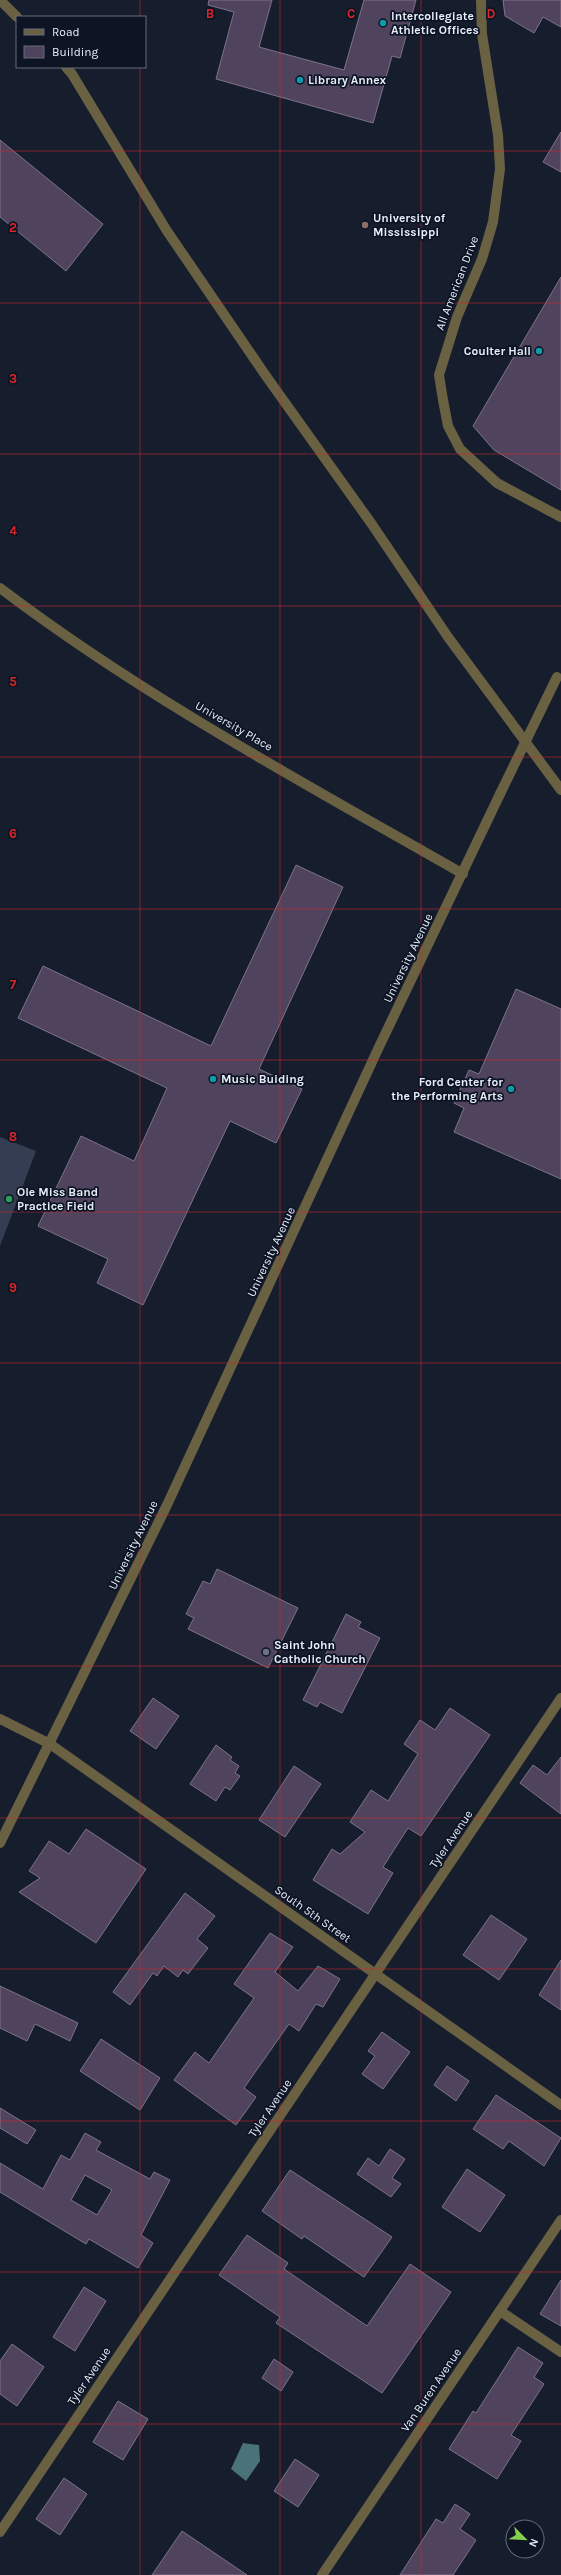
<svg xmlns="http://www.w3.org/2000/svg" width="561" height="2575" viewBox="0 0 561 2575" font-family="Karla,sans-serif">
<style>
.green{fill:#343d51}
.water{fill:#4a7279}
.building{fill:#50435d;stroke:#7e7388;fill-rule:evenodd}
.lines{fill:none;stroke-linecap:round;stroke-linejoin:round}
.minor{stroke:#696141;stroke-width:10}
.minor-bridge{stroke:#696141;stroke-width:10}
.grid{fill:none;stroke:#d62828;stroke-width:1;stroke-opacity:0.55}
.culture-dot{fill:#0f9aa8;stroke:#0d1424;stroke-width:1.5}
.education-dot{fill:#8d6e63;stroke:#0d1424;stroke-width:1.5}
.leisure-dot{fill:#2e9e5b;stroke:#0d1424;stroke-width:1.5}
.worship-dot{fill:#6b7280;stroke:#0d1424;stroke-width:1.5}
.labels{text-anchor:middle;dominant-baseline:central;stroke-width:3.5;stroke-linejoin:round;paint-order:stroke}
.poi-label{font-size:12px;font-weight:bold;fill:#e8eefa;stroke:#0d1424;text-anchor:start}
.street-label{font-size:12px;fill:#e8eefa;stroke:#0d1424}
.grid-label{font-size:13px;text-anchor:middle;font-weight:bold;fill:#d62828;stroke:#0d1424;stroke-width:3.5;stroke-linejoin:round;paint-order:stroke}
</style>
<rect width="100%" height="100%" fill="#161e2e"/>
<path class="green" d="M0,1137L36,1151L0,1246Z"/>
<path class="water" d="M243,2443L259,2445L260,2461L246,2481L231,2469Z"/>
<g class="building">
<path d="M209,0H272L259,47L344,70L364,0H416L400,58L392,56L373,123L216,79L234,12L208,5Z"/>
<path d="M503,0H561V27L543,17L534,33L505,16Z"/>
<path d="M561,132V172L543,162Z"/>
<path d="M0,140L103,224L66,271L0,217Z"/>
<path d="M561,277V490L494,450L473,426Z"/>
<path d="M296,865L343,887L259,1069L302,1089L276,1143L230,1121L143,1305L97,1283L108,1259L38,1226L81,1136L134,1161L167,1088L18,1018L43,966L211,1046Z"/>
<path d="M516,989L561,1009V1179L454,1132L464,1108L454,1103L469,1070L479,1074Z"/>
<path d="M217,1569L298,1608L268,1668L188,1629L194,1618L186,1614L203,1581L210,1584Z"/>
<path d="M346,1614L361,1622L358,1627L380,1638L342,1713L320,1702L317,1707L303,1700Z"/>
<path d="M153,1698L179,1716L156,1749L130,1731Z"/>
<path d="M450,1708L490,1735L421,1836L408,1828L383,1867L393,1873L368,1914L313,1880L332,1849L340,1854L365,1832L350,1822L371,1790L388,1801L418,1754L404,1744L420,1720L435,1730Z"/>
<path d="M216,1745L232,1757L230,1760L239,1766L235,1773L240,1776L230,1790L225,1787L216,1801L190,1784Z"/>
<path d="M561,1757V1814L520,1783L533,1765L547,1775Z"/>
<path d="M294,1766L321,1784L285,1837L259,1820Z"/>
<path d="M86,1829L146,1869L96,1943L19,1892L40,1878L29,1871L49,1841L69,1854Z"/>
<path d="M185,1893L215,1916L197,1939L208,1948L188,1974L183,1970L178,1977L164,1966L157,1976L153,1973L130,2005L113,1992Z"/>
<path d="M491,1915L527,1939L499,1980L463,1955Z"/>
<path d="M270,1933L293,1947L275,1972L298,1991L318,1966L340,1979L323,2007L316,2004L299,2031L289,2024L244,2088L256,2097L236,2125L174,2080L195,2052L209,2063L254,1998L234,1984Z"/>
<path d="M561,1960V2010L539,1995Z"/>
<path d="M0,1986L78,2023L70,2041L35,2024L27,2041L0,2028Z"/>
<path d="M382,2032L410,2052L383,2089L362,2074L375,2056L368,2051Z"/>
<path d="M101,2039L160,2078L140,2110L80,2071Z"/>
<path d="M447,2066L469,2081L456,2101L434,2085Z"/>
<path d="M496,2095L561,2138L544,2166L509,2141L503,2149L473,2129Z"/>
<path d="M0,2108L36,2130L27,2144L0,2128Z"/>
<path d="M85,2133L101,2142L96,2150L150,2179L154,2172L170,2180L141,2235L153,2243L138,2268L89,2239L86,2244L0,2192V2163L43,2189L61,2155L70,2160ZM85,2175L112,2190L97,2215L71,2200Z"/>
<path d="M390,2149L405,2159L392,2178L401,2184L391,2197L357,2174L368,2158L379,2166Z"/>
<path d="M467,2169L505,2195L480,2232L442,2207Z"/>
<path d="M290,2170L392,2237L364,2277L304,2236L302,2239L262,2211Z"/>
<path d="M247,2235L288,2263L284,2269L367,2326L410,2264L451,2292L382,2393L276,2323L280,2317L219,2275Z"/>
<path d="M561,2280V2326L540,2314Z"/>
<path d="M84,2287L106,2301L75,2351L53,2337Z"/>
<path d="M12,2344L44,2367L17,2406L0,2394V2361Z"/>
<path d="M518,2347L543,2363L534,2377L544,2384L511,2435L521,2441L497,2479L449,2449L473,2411L476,2413Z"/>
<path d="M274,2359L293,2372L281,2391L262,2378Z"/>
<path d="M118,2401L148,2419L123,2460L93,2442Z"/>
<path d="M295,2459L319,2475L298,2507L274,2491Z"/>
<path d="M64,2478L87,2494L60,2535L36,2519Z"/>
<path d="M455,2504L470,2514L460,2529L476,2540L453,2575H400L436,2519L443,2523Z"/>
<path d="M182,2531L247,2575H152Z"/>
</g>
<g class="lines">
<g class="minor">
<path d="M0,0L17,17"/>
<path d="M481,0L482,34L498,135L500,169L493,222L482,259L457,317L439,375L443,400L448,426L460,449L497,483L561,517"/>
<path d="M66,67L72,74L167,231L266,376L371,523L448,637L561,790"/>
<path d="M0,588C145,698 306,784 463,874"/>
<path d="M0,1719L50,1744L561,2105"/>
<path d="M0,1843L167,1505L378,1049L500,794"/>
<path d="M500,2311L561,2352"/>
<path d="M0,2532L561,1698"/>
<path d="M322,2575L561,2220"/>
</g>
<path class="minor-bridge" d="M500,794L557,677"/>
</g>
<path class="grid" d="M140,0V17M280,0V2575M421,0V2575M140,67V2575M0,151H561M0,303H561M0,454H561M0,606H561M0,757H561M0,909H561M0,1060H561M0,1212H561M0,1363H561M0,1515H561M0,1666H561M0,1818H561M0,1969H561M0,2121H561M0,2272H561M0,2424H561"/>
<g class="culture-dot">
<circle cx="383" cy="23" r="4"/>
<circle cx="300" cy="80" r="4"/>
<circle cx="539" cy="351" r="4"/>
<circle cx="213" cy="1079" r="4"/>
<circle cx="511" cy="1089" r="4"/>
</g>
<circle class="education-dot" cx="365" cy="225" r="4"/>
<circle class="leisure-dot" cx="9" cy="1199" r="4"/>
<circle class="worship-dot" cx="266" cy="1652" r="4"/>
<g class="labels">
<g class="poi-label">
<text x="391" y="16">Intercollegiate<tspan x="391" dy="14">Athletic Offices</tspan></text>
<text x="308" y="80">Library Annex</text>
<text x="373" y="218">University of<tspan x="373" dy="14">Mississippi</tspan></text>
<text x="531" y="351" text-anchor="end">Coulter Hall</text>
<text x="221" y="1079">Music Buiding</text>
<text x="503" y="1082" text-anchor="end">Ford Center for<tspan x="503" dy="14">the Performing Arts</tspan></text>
<text x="17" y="1192">Ole Miss Band<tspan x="17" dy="14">Practice Field</tspan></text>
<text x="274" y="1645">Saint John<tspan x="274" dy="14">Catholic Church</tspan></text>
</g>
<g class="street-label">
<text transform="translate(457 283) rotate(-69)">All American Drive</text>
<text transform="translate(234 726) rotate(30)">University Place</text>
<text transform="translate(408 958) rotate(-64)">University Avenue</text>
<text transform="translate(271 1252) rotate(-65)">University Avenue</text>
<text transform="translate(133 1545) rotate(-64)">University Avenue</text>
<text transform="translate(451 1839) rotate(-56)">Tyler Avenue</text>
<text transform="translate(313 1914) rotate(35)">South 5th Street</text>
<text transform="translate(270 2108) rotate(-56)">Tyler Avenue</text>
<text transform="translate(89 2376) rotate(-56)">Tyler Avenue</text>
<text transform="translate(431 2390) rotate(-56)">Van Buren Avenue</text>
</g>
</g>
<g class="grid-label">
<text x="210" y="18">B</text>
<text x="351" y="18">C</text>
<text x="491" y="18">D</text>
<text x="13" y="232">2</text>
<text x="13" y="383">3</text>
<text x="13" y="535">4</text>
<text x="13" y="686">5</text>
<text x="13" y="838">6</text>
<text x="13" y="989">7</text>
<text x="13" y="1141">8</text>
<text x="13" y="1292">9</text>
</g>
<rect x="16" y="16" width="130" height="52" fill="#0d1424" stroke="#656b7a"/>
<rect x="24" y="29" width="20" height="6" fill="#696141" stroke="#656b7a"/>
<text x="52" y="36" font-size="12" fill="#e8eefa">Road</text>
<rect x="24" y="46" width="20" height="12" fill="#50435d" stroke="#656b7a"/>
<text x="52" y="56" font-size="12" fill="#e8eefa">Building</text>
<g transform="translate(525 2539) rotate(114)"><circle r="19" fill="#0d1424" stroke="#656b7a"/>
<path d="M0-3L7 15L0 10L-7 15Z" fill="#83d04e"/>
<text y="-6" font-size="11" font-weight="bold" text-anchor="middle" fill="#e8eefa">N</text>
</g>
</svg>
